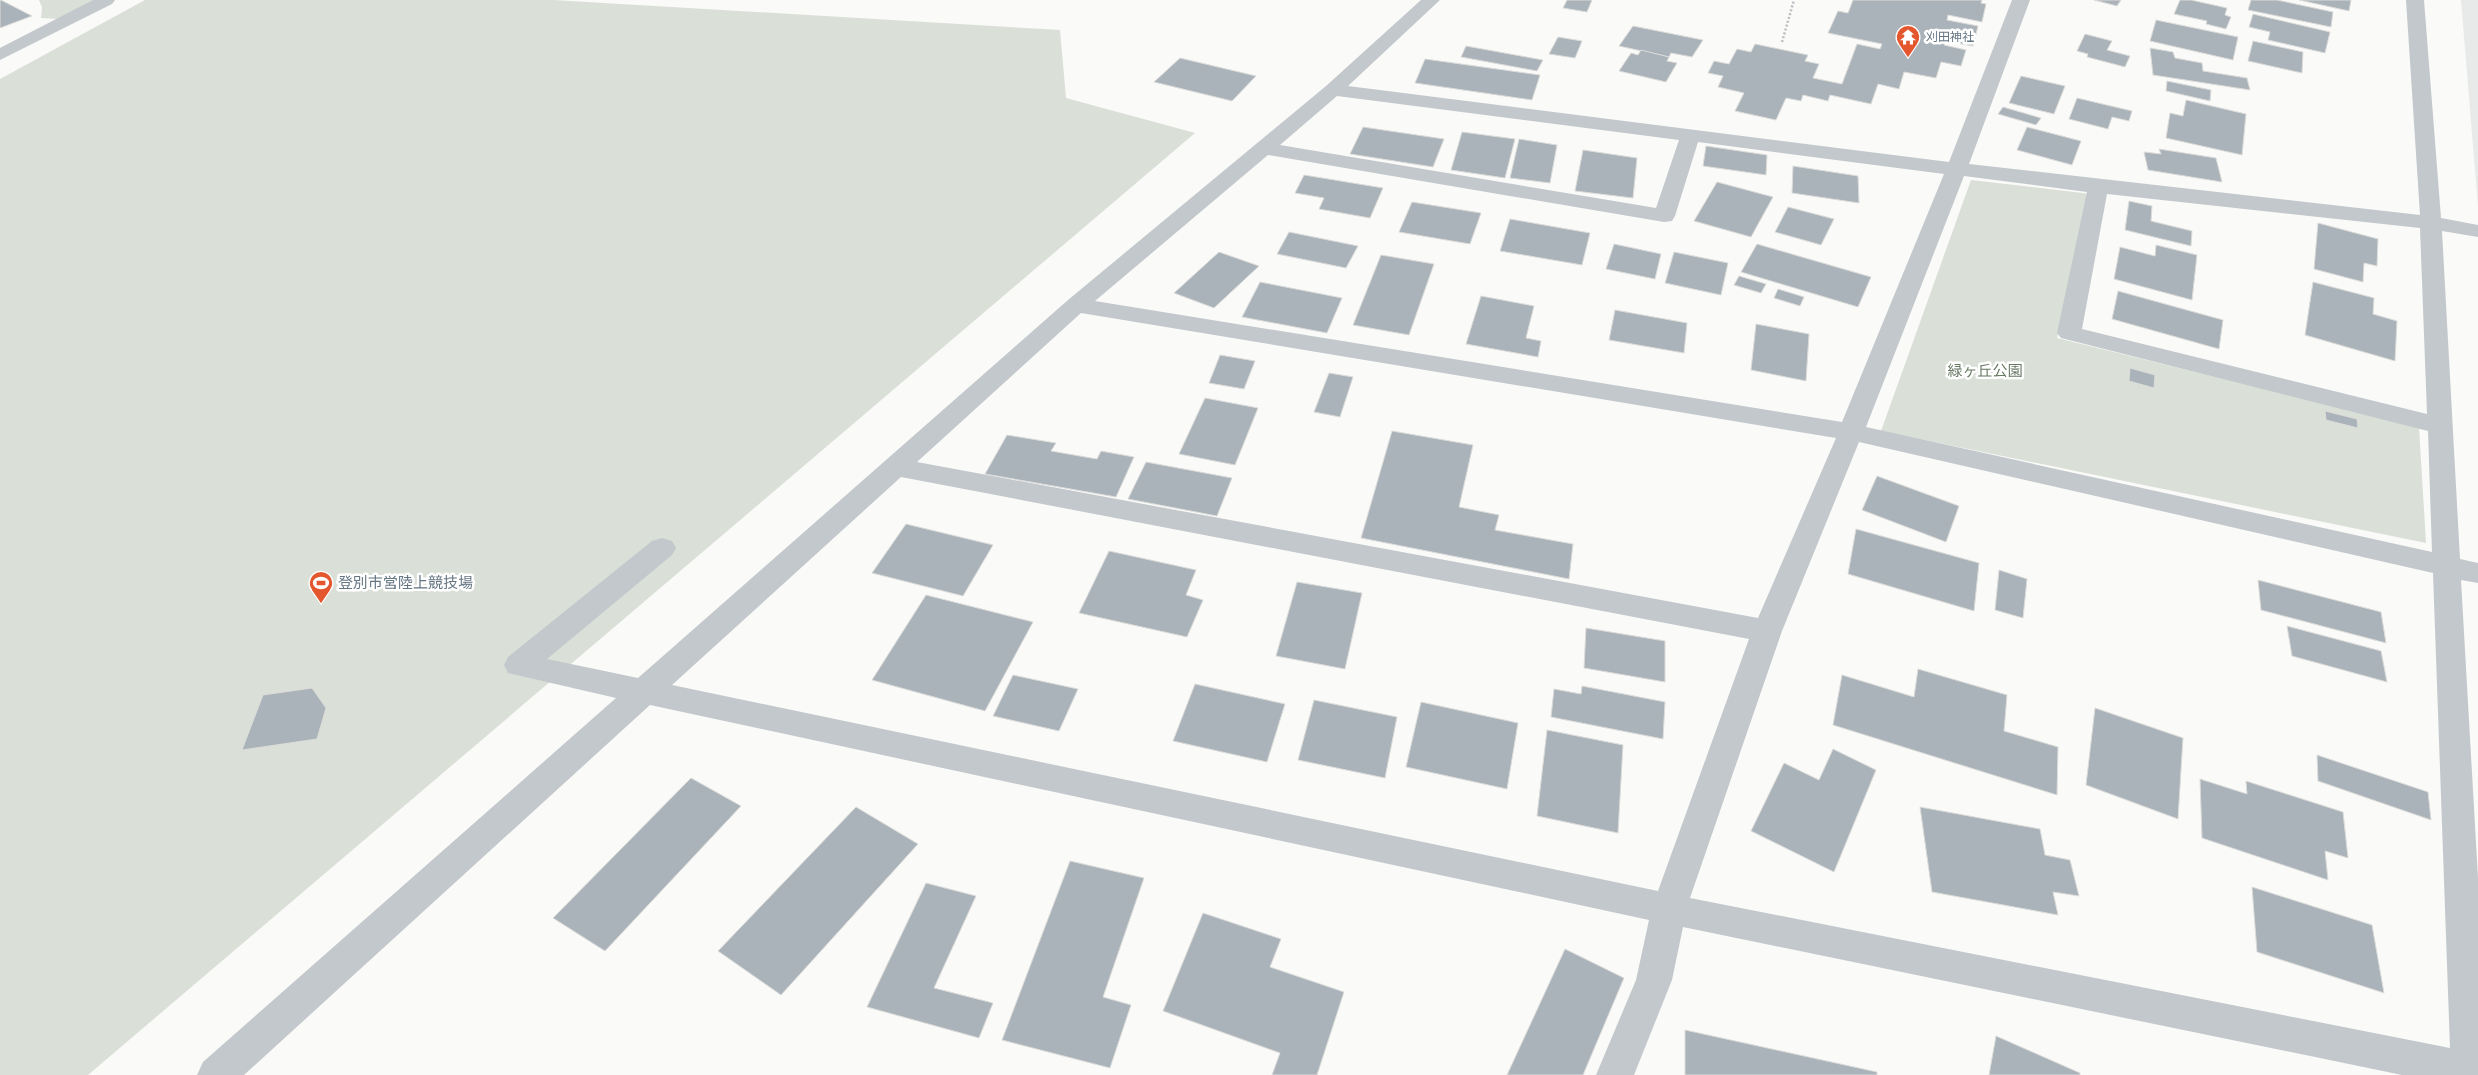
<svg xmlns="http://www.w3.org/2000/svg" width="2478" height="1075" viewBox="0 0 2478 1075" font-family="Figtree,'Noto Sans JP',sans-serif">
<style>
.built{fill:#e8e9e9}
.green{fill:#dadfd7}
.building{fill:#aab3b9;stroke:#dcdcda}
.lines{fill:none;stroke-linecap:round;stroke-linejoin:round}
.path{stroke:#bbbfc2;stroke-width:2.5;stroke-dasharray:2 2;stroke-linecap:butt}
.minor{fill:#c3c8cc;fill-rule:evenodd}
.labels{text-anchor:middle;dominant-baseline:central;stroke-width:5;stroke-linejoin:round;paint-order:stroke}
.far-poi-label{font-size:12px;fill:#657683;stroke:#fff;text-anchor:start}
.park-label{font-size:15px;fill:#687a64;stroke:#fff}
.poi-label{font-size:15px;fill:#657683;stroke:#fff;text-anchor:start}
</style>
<rect width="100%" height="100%" fill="#fafaf8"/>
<path class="built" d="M2461,0H2478V207Z"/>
<g class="green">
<path d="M39,0H93L58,19L41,18L42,7Z"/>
<path d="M145,0H553L1060,30L1066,98L1195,133L88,1075H0V79Z"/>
<path d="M1971,180L2091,194L2057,338L2419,427L2426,543L1881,431Z"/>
</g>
<g class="building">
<path d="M0,0H1L32,16L0,28Z"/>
<path d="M1567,0H1592L1587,12L1563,8Z"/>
<path d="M1853,0H1982L1981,3L1986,4L1982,22L1948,15L1947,20L1978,26L1973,46L1945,41L1944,45L1966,50L1961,66L1941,62L1936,78L1904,72L1899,89L1878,84L1871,104L1830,95L1828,101L1803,95L1801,101L1786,98L1776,120L1735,111L1744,93L1718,87L1723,76L1708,73L1714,61L1729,64L1737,49L1751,52L1755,44L1808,55L1805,61L1819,64L1813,78L1842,84L1857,44L1880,49L1882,44L1828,33L1838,11L1848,13Z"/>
<path d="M2094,0H2121L2117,6Z"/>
<path d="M2180,0H2191L2227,8L2225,15L2231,17L2226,29L2206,24L2207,21L2174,14Z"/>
<path d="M2251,0H2277L2333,12L2331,27L2248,10Z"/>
<path d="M2299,0H2351L2349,11Z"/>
<path d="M2253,14L2330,32L2325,53L2268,40L2270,32L2249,27Z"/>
<path d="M2156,20L2238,37L2233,60L2150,41Z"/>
<path d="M1633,26L1703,40L1692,57L1671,53L1669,57L1619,46Z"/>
<path d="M2085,34L2112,41L2107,50L2130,56L2125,67L2087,57L2088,54L2077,51Z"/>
<path d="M1558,37L1582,41L1575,58L1549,54Z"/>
<path d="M2253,41L2303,52L2302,73L2248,61Z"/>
<path d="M1466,46L1543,60L1537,71L1461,57Z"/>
<path d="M2150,48L2173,52L2175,58L2202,63L2203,71L2247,78L2250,90L2153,75Z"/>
<path d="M1641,50L1669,57L1667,61L1677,63L1666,82L1619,71L1631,53L1638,55Z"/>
<path d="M1180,58L1256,76L1232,101L1154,82Z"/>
<path d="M1425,59L1540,75L1532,100L1415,83Z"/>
<path d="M2021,76L2065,86L2054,114L2009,103Z"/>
<path d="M2167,81L2211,90L2210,101L2166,91Z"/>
<path d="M2077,98L2132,111L2129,121L2112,117L2108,129L2069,119Z"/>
<path d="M2186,100L2246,114L2242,155L2166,138L2170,113L2183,116Z"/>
<path d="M2003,107L2041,118L2036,125L1998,114Z"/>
<path d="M1363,127L1444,139L1433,167L1350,154Z"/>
<path d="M2027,127L2081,141L2072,165L2017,150Z"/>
<path d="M1462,132L1515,139L1505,178L1451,170Z"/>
<path d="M1519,139L1557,145L1550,183L1510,178Z"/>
<path d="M1706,146L1767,155L1766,175L1703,166Z"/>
<path d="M2159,149L2216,158L2222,182L2148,170L2144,152L2161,154Z"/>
<path d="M1583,150L1637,158L1633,198L1575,191Z"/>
<path d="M1793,166L1858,176L1859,203L1792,193Z"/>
<path d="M1304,175L1383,188L1370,218L1319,209L1324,198L1295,193Z"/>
<path d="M1717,182L1773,197L1751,237L1694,221Z"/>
<path d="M2129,201L2152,206L2151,221L2192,231L2191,246L2125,230Z"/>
<path d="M1412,202L1481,213L1470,244L1399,232Z"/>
<path d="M1788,207L1834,219L1821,245L1775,232Z"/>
<path d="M1510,219L1590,233L1582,265L1500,251Z"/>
<path d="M2318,223L2378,239L2377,266L2364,263L2363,282L2314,269Z"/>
<path d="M1289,232L1358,246L1346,268L1277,254Z"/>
<path d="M1614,244L1661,254L1655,279L1606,269Z"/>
<path d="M1757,244L1871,277L1858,307L1741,272Z"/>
<path d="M2156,245L2197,255L2192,300L2114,279L2120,247L2155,256Z"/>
<path d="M1219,252L1259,266L1214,308L1174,293Z"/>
<path d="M1674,252L1728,263L1721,295L1665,283Z"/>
<path d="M1381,255L1434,264L1409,335L1353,325Z"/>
<path d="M1739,276L1766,284L1761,293L1734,285Z"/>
<path d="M1260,282L1342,298L1327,333L1242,317Z"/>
<path d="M2313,282L2374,298L2373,314L2397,321L2395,361L2305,335Z"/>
<path d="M1778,289L1804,297L1800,306L1774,298Z"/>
<path d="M2118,291L2223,320L2219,349L2112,319Z"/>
<path d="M1481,296L1534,306L1526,338L1541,341L1538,357L1466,344Z"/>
<path d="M1615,310L1687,323L1684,353L1609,340Z"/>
<path d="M1756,324L1809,334L1806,381L1751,370Z"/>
<path d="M1220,355L1255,361L1244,389L1209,383Z"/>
<path d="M2130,368L2155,375L2154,388L2129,381Z"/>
<path d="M1329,373L1353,377L1340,417L1314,412Z"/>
<path d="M1205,398L1258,408L1235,465L1179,454Z"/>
<path d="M2325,411L2357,419L2358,428L2326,420Z"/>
<path d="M1392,431L1473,445L1459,507L1499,515L1495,530L1573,544L1569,579L1361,538Z"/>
<path d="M1007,435L1056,443L1051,451L1097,459L1101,451L1134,457L1116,497L985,474Z"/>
<path d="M1146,462L1232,478L1217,516L1128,499Z"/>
<path d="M1877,476L1959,506L1946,542L1862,510Z"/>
<path d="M906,524L993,545L963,596L872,573Z"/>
<path d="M1856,529L1979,563L1974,611L1848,574Z"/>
<path d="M1109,551L1196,570L1186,595L1203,600L1187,637L1079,613Z"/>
<path d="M1999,570L2027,579L2023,618L1995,610Z"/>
<path d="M2258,580L2381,612L2386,643L2261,610Z"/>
<path d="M1297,582L1362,593L1345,669L1276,656Z"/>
<path d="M926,595L1033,622L985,711L872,680Z"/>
<path d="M2287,626L2381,651L2387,682L2292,656Z"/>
<path d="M1586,628L1665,641V682L1584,668Z"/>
<path d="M1918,669L2007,695L2004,731L2058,747L2057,795L1833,725L1842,675L1914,697Z"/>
<path d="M1013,675L1078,689L1059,731L993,716Z"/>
<path d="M1195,684L1285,704L1267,762L1173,741Z"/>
<path d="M1582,686L1665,702L1663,739L1551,717L1554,689L1581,694Z"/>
<path d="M312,688L326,708L317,739L242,750L263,695Z"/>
<path d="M1314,700L1397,717L1385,778L1298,760Z"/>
<path d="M1421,702L1518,723L1507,789L1406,767Z"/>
<path d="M2095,708L2183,738L2178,819L2086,785Z"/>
<path d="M1547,730L1623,745L1618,833L1537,816Z"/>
<path d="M1833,749L1876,770L1834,872L1751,831L1784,763L1819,780Z"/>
<path d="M2317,755L2428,792L2431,820L2318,781Z"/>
<path d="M691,778L741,806L605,951L553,918Z"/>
<path d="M2200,779L2247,794L2246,781L2343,812L2348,858L2325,851L2328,880L2202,838Z"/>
<path d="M856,807L918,844L781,995L718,951Z"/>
<path d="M1920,807L2040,829L2045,855L2070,860L2079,896L2053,892L2058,915L1932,892Z"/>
<path d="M1070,861L1144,878L1103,997L1131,1005L1110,1068L1002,1040Z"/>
<path d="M926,883L976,896L934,988L993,1003L979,1038L867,1007Z"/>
<path d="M2252,887L2372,925L2384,993L2257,952Z"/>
<path d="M1203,913L1281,939L1270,967L1344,992L1317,1075H1272L1280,1053L1163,1011Z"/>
<path d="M1565,949L1624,978L1583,1075H1507Z"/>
<path d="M1685,1030L1877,1072V1075H1685Z"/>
<path d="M1996,1036L2080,1073V1075H1989Z"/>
</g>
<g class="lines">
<path class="path" d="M1782,42L1794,0"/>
<g class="minor">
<path d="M93,0H115L112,4L0,60V48Z"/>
<path d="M1421,0H1440L1348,86L1949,162L2012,0H2030L1969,164L2420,215L2406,0H2424L2441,218L2478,225V237L2442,231L2460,559L2478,563V583L2461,580L2478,878V1075H2402L1683,927L1672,980L1634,1075H1596L1636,980L1649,920L650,705L244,1075H197L203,1062L616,698L508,673L504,665L508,657L652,541L662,538L672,541L676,548L672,555L547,659L638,678L1068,300L1326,86ZM1337,96L1679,140L1656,208L1280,145ZM1698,142L1944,174L1842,422L1095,301L1268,155L1664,222L1672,221L1675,216ZM1964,176L2087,192L2057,333L2061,338L2428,431L2432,552L1866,427ZM2107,194L2420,228L2427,414L2082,329ZM1081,313L1836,438L1758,618L917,462ZM1859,442L2433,573L2450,1048L1690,898L1782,631ZM901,477L1749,639L1658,891L672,685Z"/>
</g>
</g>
<defs>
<g id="temple-pin" transform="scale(1.25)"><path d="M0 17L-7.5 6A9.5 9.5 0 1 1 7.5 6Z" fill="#e4572e" stroke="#fff"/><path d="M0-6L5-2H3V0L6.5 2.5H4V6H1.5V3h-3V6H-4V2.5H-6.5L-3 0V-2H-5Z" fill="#fff"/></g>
<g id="stadium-pin" transform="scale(1.25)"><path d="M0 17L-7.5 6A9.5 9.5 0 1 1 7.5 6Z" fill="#e4572e" stroke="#fff"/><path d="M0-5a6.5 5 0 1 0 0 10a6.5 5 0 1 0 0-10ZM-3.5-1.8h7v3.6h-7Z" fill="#fff"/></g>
</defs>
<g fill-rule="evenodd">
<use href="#temple-pin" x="1908" y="37"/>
<use href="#stadium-pin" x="321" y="583"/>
</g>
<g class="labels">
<g class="far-poi-label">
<text x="1926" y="37">刈田神社</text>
</g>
<g class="park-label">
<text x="1985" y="371">緑ヶ丘公園</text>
</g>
<g class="poi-label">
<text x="338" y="583">登別市営陸上競技場</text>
</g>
</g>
</svg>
